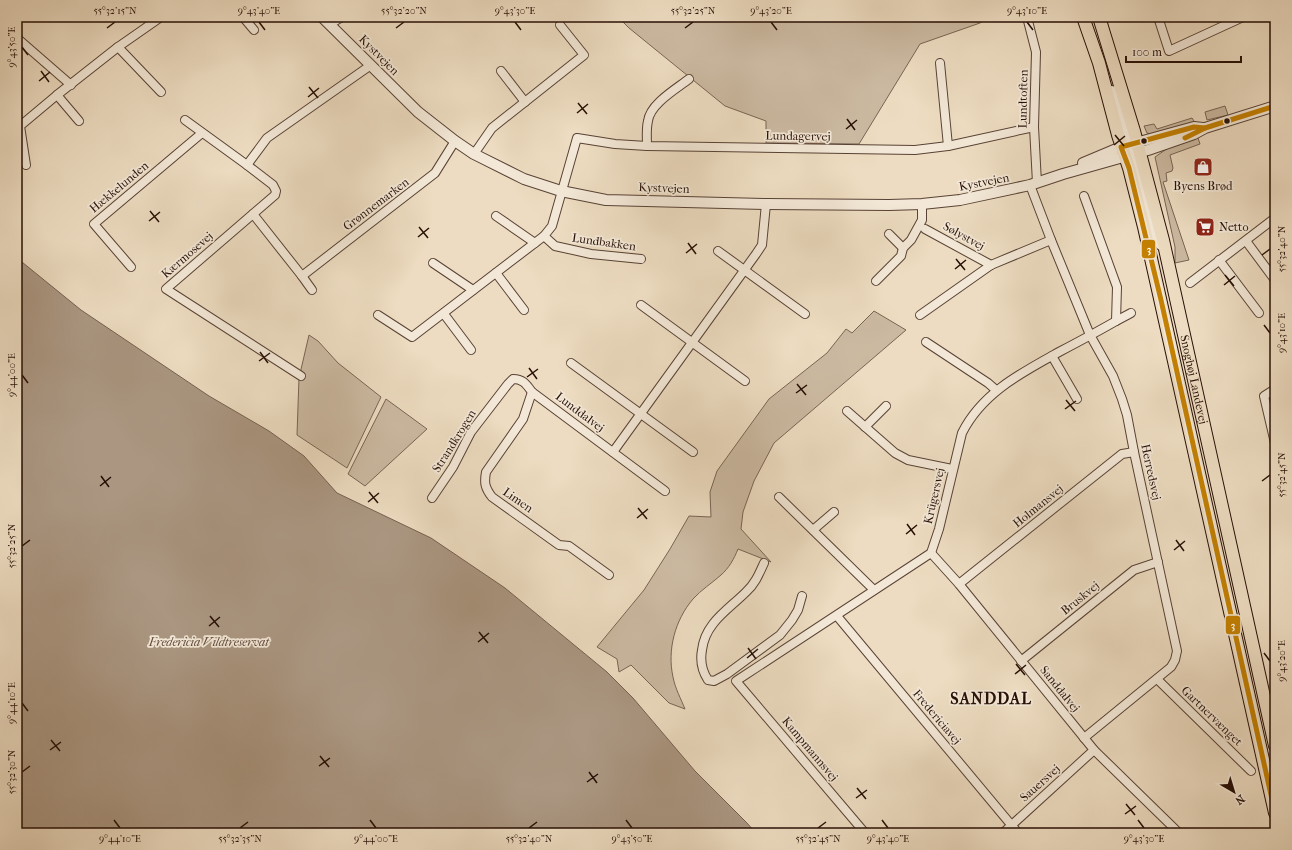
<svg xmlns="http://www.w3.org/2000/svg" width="1292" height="850" viewBox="0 0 1292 850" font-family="'IM FELL French Canon',serif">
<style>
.green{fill:#cbb9a1;stroke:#796454}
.water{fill:#aa9681;stroke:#766050}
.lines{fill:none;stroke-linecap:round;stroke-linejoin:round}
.minor-casing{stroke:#584235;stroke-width:10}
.tertiary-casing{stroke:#584235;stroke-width:12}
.primary-casing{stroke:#270f06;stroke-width:14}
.minor{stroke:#f3e8d7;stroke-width:8}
.tertiary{stroke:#f3e8d7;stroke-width:10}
.primary{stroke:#eddcc1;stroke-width:12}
.bus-1-casing{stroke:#f3e8d7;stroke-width:8}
.bus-1{stroke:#c38002;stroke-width:5}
.ticks{fill:none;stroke:#270f06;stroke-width:1.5}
.bus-dot{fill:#270f06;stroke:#f3e8d7;stroke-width:1.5}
.labels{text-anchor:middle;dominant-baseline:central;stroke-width:3.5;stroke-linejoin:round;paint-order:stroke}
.street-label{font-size:12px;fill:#270f06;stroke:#f3e8d7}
.poi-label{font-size:12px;fill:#270f06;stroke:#f3e8d7}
.park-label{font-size:12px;font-style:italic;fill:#604a3c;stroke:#f3e8d7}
.district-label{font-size:16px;font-weight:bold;letter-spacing:1px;fill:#270f06;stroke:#f3e8d7}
.line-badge{stroke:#f3e8d7;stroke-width:1.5}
.badge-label{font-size:11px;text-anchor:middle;font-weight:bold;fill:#fff}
.neatline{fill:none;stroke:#270f06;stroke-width:1.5}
.ticks-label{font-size:10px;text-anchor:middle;fill:#270f06}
</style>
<rect width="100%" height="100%" fill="#eddcc1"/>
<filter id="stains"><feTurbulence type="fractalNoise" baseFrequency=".005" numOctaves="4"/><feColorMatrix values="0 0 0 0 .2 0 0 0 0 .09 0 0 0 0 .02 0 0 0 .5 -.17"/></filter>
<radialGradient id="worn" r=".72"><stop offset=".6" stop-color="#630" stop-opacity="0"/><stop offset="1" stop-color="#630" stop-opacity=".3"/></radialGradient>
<g class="green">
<path d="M618,17H988L980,23L920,44L859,144L766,143V121L725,106L629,28Z"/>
<path d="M1225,106L1228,115L1207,120L1205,112Z"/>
<path d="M1192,118L1194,121L1193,123L1151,134L1147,133L1144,126L1154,124L1157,129Z"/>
<path d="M1198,138L1200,144L1170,155L1173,168L1172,171L1166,173L1167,181L1163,182L1189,260L1175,263V247L1155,157L1168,148Z"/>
<path d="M874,311L906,330L774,443L754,481L743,512L741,529L771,562L738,549C734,559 729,568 721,575C712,583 701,590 693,599C675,620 667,650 673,677C675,688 681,699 685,709L669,703L631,665L619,672L617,659L597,647L644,590L670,549L689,516L711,517L710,492L717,471L769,399L827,353L846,329L852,333Z"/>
<path d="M309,335L318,341L338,363L381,397L347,468L297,435L299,378Z"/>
<path d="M386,399L427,429L365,486L348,474Z"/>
</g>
<path class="water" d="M17,258L81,310L209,396L269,431L304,456L337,493L431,538L505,588L607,672L633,698L695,771L746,822L756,833H17Z"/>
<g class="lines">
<g class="minor-casing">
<g id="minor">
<path d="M243,17L254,30"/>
<path d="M1027,17L1036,52L1034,127L1037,183"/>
<path d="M1158,17L1169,51L1243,17"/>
<path d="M17,19L19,17"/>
<path d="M330,24L342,17"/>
<path d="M17,38L71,85"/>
<path d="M118,47L161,92"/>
<path d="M940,63L948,146"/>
<path d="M501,71L525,102"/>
<path d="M185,120L247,165L273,185L276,191L275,195L166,289L301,376"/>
<path d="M79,121L57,95L118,47L161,17"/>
<path d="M647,146C647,138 646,129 648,121C650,104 676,89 689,79"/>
<path d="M474,154L492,128L584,55L560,25"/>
<path d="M26,165L20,126L57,95"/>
<path d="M247,165L267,138L371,65"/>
<path d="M1030,185L1051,240L1090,335L1113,376L1122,399L1127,415L1134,452L1177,651L1175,660L1171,667L1084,738"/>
<path d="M253,214L302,276L435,173L455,141"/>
<path d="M496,216L535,243"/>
<path d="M925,229L991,265"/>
<path d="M889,234L903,248"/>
<path d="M544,236L555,246L591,254L641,259"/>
<path d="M1246,241L1275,280"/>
<path d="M718,251L805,314"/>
<path d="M1219,260L1259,313"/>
<path d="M433,263L473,290"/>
<path d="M131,267L94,224L202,133"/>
<path d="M496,273L524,310"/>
<path d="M302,276L312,290"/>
<path d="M876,281L901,256L903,248L911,240L922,220V204"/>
<path d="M1190,283L1275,218"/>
<path d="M641,305L745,381"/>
<path d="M444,314L471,350"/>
<path d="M378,315L412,337L544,236L552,226L577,138L615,144L647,146L915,150L948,146L1034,127"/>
<path d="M920,315L991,265L1051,240"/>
<path d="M1116,321L1131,313"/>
<path d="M926,342L988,383L996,390"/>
<path d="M1052,356L1077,399"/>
<path d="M571,363L693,452"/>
<path d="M1275,389L1264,396L1275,443"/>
<path d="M532,392L523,419L486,472C484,483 485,488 492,497L559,545L569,546L609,575"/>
<path d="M847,411L895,453L908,460L952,469"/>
<path d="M865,427L886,406"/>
<path d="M613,452L756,254L762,245L766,204"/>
<path d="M779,497L874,590"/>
<path d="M432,498L453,467L471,432L508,384L513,379C523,379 526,384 532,392L665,491"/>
<path d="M813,530L834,512"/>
<path d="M931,553L959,584L1094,750L1179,833"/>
<path d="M764,563C759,574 755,584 746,592C728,610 705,623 702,650C700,661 702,671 708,680L714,681L727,674L780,635L792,620L798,610L802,596"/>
<path d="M959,584L1122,454L1134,452"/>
<path d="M837,616L1018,833"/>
<path d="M1021,661L1134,570L1158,562"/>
<path d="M1157,679L1251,771"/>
<path d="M865,833L736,681L931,553L939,529L962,433C982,393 1021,373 1059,352C1078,342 1097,332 1116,321L1117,287L1084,196"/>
<path d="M1003,833L1094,750"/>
</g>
</g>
<g class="tertiary-casing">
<g id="tertiary">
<path d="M322,17L418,112L455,141L474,154L524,179L561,191L606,200L766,204L889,205L922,204L960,200L1030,185L1063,174L1148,150L1194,134L1205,128L1275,106"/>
<path d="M1112,91L1129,145L1133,148"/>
<path d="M1127,151L1132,154L1154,231L1161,245"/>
<path d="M1083,163L1121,147L1194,127L1203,128"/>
</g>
</g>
<g class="primary-casing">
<g id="primary">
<path d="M1083,17L1099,63L1118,135L1129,168L1144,227L1275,813"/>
<path id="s1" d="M1099,17L1134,131L1163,240L1275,746"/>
</g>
</g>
<use href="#minor" class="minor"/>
<use href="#tertiary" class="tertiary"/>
<use href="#primary" class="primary"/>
<g class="bus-1-casing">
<g id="bus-1">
<path d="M1205,128L1194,127L1121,147L1129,168L1161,300L1275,813"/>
<path d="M1185,138L1205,128L1275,106"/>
</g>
</g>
<use href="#bus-1" class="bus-1"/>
</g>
<path class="ticks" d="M259,22L265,30M515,22L521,30M771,22L777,30M1027,22L1033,30M107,28L115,22M396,28L404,22M685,28L693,22M22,47L28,55M41,71L49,82M39,81L50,72M309,87L318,98M308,97L319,88M578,103L587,114M577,113L588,104M847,119L855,130M846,129L857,120M1115,135L1124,146M1114,145L1125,136M150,211L159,222M149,221L160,212M419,227L428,238M418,237L429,228M688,243L696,254M686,253L697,244M1262,255L1270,249M956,259L965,270M955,269L966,260M1225,275L1234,286M1224,285L1235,276M1264,325L1270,333M260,352L268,363M259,361L270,353M529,368L537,379M22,375L28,383M527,377L538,369M797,384L806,395M796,393L807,385M1066,400L1075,411M1065,409L1076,401M101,476L109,487M1262,481L1270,475M100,486L111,477M369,492L378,503M368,502L379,493M638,508L647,519M637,518L648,509M907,524L915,535M906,534L917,525M1176,540L1184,551M22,546L30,540M1174,550L1185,541M210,616L219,627M209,626L220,617M479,632L488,643M478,642L489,633M748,648L756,659M1264,653L1270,661M747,658L758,649M1016,664L1025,675M1015,674L1026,665M22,703L28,711M51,740L60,751M50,750L61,742M320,756L329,767M319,766L330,758M22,772L30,766M589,772L597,783M587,782L598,774M857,788L866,799M856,798L867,790M1126,804L1135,815M1125,814L1136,806M114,820L120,828M370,820L376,828M626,820L632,828M882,820L888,828M1138,820L1144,828M240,828L248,822M529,828L537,822M818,828L826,822"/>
<defs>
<g id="shop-square" transform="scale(1)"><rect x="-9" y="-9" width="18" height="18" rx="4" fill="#8f2418" stroke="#f3e8d7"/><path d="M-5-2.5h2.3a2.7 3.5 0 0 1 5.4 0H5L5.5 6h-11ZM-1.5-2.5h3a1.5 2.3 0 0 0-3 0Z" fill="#fff"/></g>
<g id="supermarket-square" transform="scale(1)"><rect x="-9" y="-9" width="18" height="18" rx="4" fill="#8f2418" stroke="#f3e8d7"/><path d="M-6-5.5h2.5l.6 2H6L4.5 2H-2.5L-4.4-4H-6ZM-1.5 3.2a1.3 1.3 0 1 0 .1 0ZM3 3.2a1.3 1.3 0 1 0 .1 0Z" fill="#fff"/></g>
</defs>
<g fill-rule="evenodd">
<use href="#shop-square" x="1203" y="167"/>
<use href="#supermarket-square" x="1205" y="227"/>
</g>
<g class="bus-dot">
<circle cx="1227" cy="121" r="3.5"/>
<circle cx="1144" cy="141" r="3.5"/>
</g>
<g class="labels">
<g class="street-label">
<text transform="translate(379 55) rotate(45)">Kystvejen</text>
<text transform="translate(1023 99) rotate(-89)">Lundtoften</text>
<text transform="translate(798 136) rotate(1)">Lundagervej</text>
<text transform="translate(984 182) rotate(-11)">Kystvejen</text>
<text transform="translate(119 187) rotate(-40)">Hækkelunden</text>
<text transform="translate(664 188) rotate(2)">Kystvejen</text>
<text transform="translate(376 204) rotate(-37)">Grønnemarken</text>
<text transform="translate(964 236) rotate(29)">Sølystvej</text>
<text transform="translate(604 242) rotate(8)">Lundbakken</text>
<text transform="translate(187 255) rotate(-41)">Kærmosevej</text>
<text stroke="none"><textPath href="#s1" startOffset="375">Snoghøj Landevej</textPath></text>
<text transform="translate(580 412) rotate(37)">Lunddalvej</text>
<text transform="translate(454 441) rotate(-58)">Strandkrogen</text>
<text transform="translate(1151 472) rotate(78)">Herredsvej</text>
<text transform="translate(934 496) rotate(-77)">Krügersvej</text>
<text transform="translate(518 500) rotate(35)">Limen</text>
<text transform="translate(1038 506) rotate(-39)">Holmansvej</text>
<text transform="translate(1080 598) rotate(-39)">Bruskvej</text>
<text transform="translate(1060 689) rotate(51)">Sanddalvej</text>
<text transform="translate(1212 716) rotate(44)">Gartnervænget</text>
<text transform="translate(937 717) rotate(50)">Fredericiavej</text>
<text transform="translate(810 749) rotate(50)">Kampmannsvej</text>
<text transform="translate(1040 783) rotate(-42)">Sauersvej</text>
</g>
<g class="poi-label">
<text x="1203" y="186">Byens Brød</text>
<text x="1219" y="227" text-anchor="start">Netto</text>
</g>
<g class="park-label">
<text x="209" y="642">Fredericia Vildtreservat</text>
</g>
<g class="district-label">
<text x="991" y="698">SANDDAL</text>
</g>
</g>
<g class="line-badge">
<rect x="1141" y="239" width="15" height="20" rx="4" fill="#c38002"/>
<rect x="1225" y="615" width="16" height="20" rx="4" fill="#c38002"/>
</g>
<g class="badge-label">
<text x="1149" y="253">3</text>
<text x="1233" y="629">3</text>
</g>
<rect width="1292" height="850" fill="none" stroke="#eddcc1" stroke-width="44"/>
<g transform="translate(1234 792) rotate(142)" stroke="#f3e8d7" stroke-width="3" paint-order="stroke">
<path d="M0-3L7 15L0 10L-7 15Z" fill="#270f06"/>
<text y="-6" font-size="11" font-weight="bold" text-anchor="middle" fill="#270f06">N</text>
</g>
<path d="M1126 56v6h115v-6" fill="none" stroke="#270f06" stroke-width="2"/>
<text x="1132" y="56" font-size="12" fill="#270f06" stroke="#f3e8d7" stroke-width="3" paint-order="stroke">100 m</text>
<rect x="22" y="22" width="1248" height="806" class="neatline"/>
<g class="ticks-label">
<text x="115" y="14">55°32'15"N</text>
<text x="259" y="14">9°43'40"E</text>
<text x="404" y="14">55°32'20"N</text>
<text x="515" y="14">9°43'30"E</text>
<text x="693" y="14">55°32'25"N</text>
<text x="771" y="14">9°43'20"E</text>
<text x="1027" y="14">9°43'10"E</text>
<text transform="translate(11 47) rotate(-90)" y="4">9°43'50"E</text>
<text transform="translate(1281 249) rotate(-90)" y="4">55°32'40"N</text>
<text transform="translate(1281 333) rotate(-90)" y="4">9°43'10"E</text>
<text transform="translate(11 375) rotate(-90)" y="4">9°44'00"E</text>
<text transform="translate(1281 475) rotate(-90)" y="4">55°32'45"N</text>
<text transform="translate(11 546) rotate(-90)" y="4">55°32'25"N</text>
<text transform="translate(1281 661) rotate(-90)" y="4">9°43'20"E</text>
<text transform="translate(11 703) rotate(-90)" y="4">9°44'10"E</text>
<text transform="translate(11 772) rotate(-90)" y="4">55°32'30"N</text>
<text x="120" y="842">9°44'10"E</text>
<text x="240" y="842">55°32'35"N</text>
<text x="376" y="842">9°44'00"E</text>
<text x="529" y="842">55°32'40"N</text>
<text x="632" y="842">9°43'50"E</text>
<text x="818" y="842">55°32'45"N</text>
<text x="888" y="842">9°43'40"E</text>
<text x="1144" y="842">9°43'30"E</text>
</g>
<rect width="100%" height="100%" filter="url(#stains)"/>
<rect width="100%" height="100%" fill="url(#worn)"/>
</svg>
